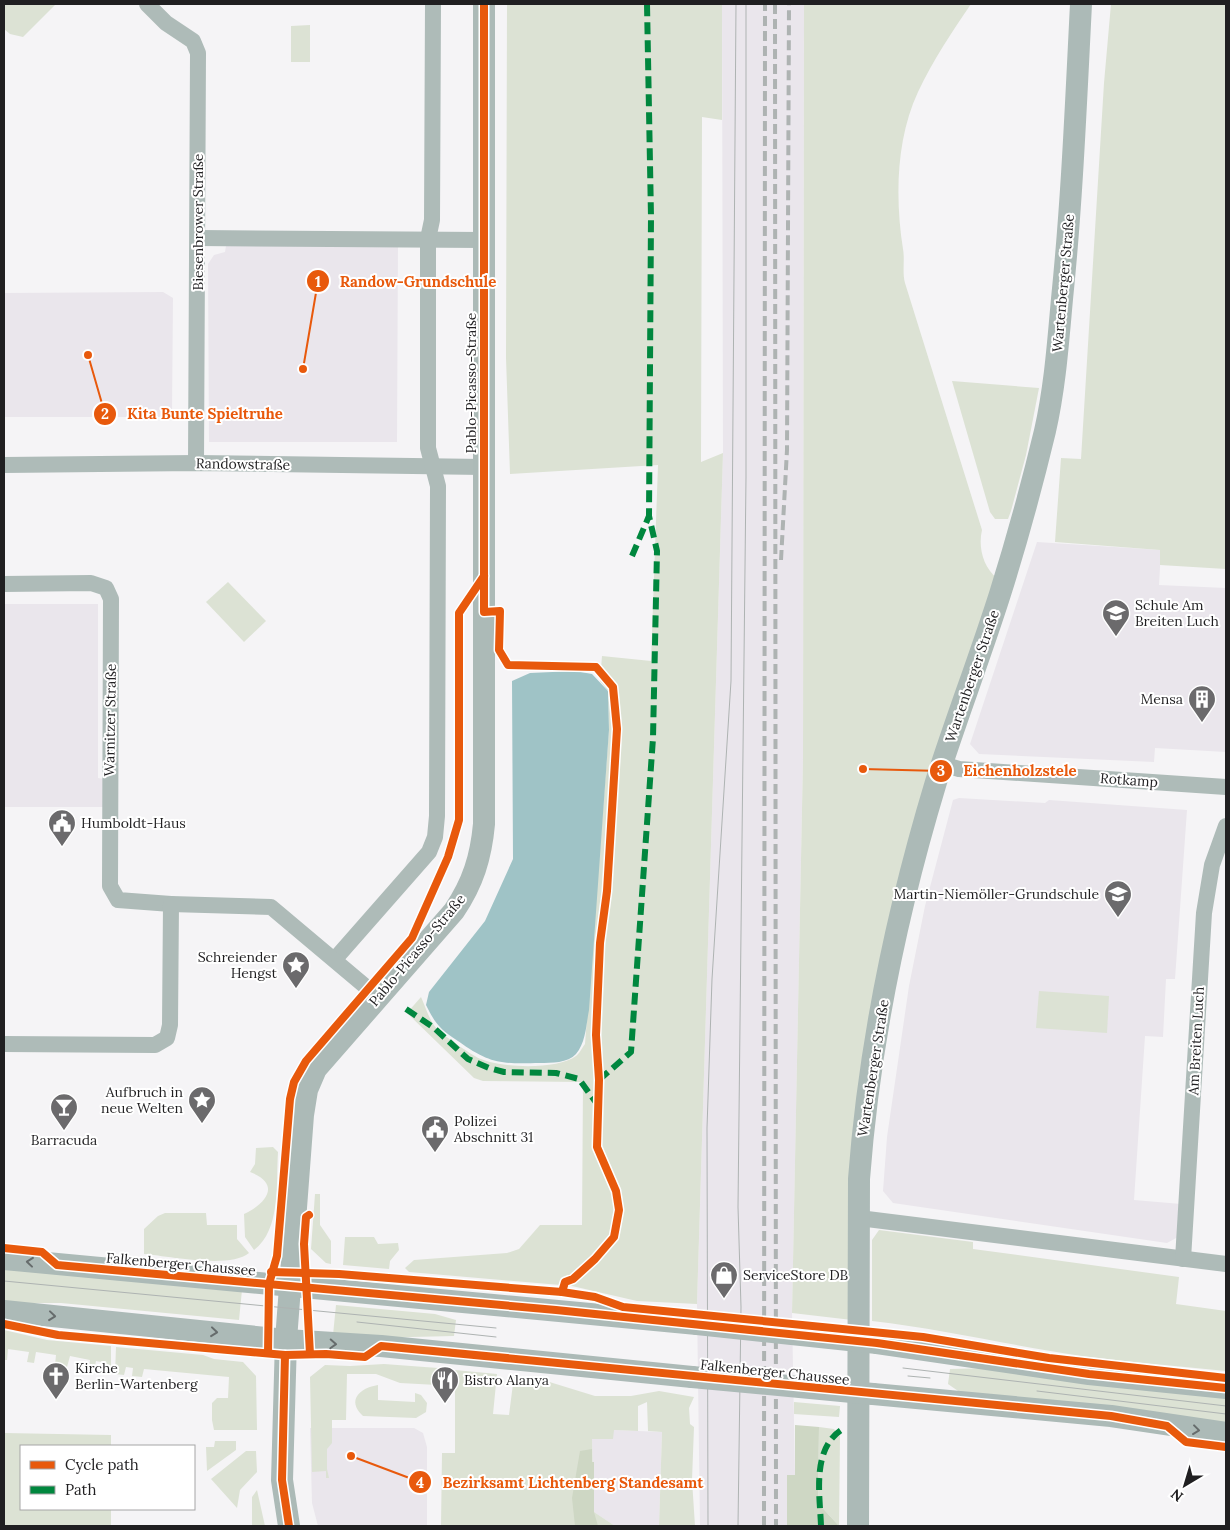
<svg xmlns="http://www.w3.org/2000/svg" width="1230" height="1530" viewBox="0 0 1230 1530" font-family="Lora,serif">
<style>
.built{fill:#eae6ec}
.green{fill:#dce2d4}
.forest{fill:#ced7c4}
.water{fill:#9fc3c6}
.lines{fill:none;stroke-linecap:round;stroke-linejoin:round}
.street{stroke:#aebbb8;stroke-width:16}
.secondary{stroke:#acbab7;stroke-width:22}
.tram{stroke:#aeb3b2;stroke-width:1}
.rail{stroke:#aeb3b2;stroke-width:4;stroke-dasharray:10 5;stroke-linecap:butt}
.secondary-bridge{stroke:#acbab7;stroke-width:22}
.quiet{stroke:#00873e;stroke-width:6;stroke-dasharray:12 6;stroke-linecap:butt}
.cycleway-casing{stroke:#fff;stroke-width:11}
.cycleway{stroke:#e8590c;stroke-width:8}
.oneway{stroke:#666c6c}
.labels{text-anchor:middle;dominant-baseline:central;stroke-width:4;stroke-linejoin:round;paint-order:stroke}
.street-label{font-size:14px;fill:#201f21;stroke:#fff}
.poi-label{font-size:14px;fill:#201f21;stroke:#fff;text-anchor:start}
.leader{fill:none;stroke:#e8590c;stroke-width:2}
.callout-dot{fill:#e8590c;stroke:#fff;stroke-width:2}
.mark-label{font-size:15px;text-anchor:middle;font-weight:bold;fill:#fff}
.callout-label{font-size:15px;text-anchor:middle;font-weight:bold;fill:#e8590c;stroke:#fff;stroke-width:4;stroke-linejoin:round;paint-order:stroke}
</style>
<rect width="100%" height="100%" fill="#f5f4f6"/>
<g class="built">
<path d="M722,4H804L803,758L792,1313L795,1476H787V1526H700L697,1304L723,453Z"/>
<path d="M398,244L397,442H209L208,264L214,255L225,252L226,246Z"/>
<path d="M163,292L173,298L172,413L170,417H4V293Z"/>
<path d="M1037,542L1161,550L1159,585L1226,588V752L1155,748L1154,762L979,754L970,744Z"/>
<path d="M4,604H98V778L104,779V807H4Z"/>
<path d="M959,798L1045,803L1049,800L1187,810L1175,979H1166L1163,1037L1145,1036L1134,1200L1181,1204L1178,1237L1167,1243L893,1203L883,1191L887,1137L909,986L925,906L953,800Z"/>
<path d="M310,1428H414L423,1433L427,1447V1526H318L312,1503Z"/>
<path d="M614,1430L662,1432L659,1526H615L594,1512L592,1439Z"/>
</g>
<g class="green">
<path d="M4,4H56L23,37L10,34L4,29Z"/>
<path d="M507,4H722V120L702,117L701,462L723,453L697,1304L637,1301L572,1286L409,1272L405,1268L414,1260L507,1253L519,1249L540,1225H582L583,1082L483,1081L474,1078L407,1013L421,997C426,1008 430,1023 439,1031C445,1036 474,1057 481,1059C501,1068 558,1070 576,1056C579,1054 582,1048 585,1044L609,730L608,691L600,681L602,656L651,661L658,465L510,474L506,358Z"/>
<path d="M804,4H971C952,32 933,60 918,92C896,139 895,198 903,249C905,260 902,272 905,283L982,530C978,547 983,567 997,578L898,892L852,1320L792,1313L803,758Z"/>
<path d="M1111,4H1226V569L1160,565V550L1055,542L1061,458L1081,459L1104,83Z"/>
<path d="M310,25V62H291V26Z"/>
<path d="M952,381L1039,388L1026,455L1011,511L1008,519H995L990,512Z"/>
<path d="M228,582L266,621L244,642L206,602Z"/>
<path d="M1039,991L1109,996L1107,1033L1036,1028Z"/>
<path d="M273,1147L278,1152C276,1183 281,1230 254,1250L245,1237L244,1214C266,1204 282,1184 250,1172L255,1164L256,1148Z"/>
<path d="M315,1194H320V1225L331,1241V1264L326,1263L311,1249Z"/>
<path d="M165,1213H206L207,1225H237V1239L249,1253C230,1269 168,1256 144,1254V1229L158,1216Z"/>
<path d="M879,1230L973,1242V1249L1179,1277L1176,1304L1226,1311V1371C1178,1366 1130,1362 1082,1356C1012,1346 943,1329 872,1321V1240Z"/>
<path d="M345,1237H374L378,1244L398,1243L399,1250L390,1261L389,1269L343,1265Z"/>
<path d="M4,1267L242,1290L239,1320L61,1303H4Z"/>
<path d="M336,1305L435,1314L456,1320L454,1336L369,1338L333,1335Z"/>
<path d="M4,1330L47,1340L111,1346V1374L104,1373L106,1363L96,1361L94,1371L89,1370L90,1360L70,1356L67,1367L55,1365L56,1355L36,1352L34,1363L27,1362L29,1352L8,1349L7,1360H4Z"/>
<path d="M116,1347L203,1355L214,1359L243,1362L256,1376L257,1430H214L212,1420V1403L217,1398H228L229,1377L144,1369L142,1377L132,1376L133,1368L126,1367L124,1375L115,1374Z"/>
<path d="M384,1364L438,1368L437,1385L400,1383L376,1374H347L346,1420H332V1443L327,1449V1469L329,1478H326V1471L312,1472L310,1377L325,1365L350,1366Z"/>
<path d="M992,1368L1226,1395V1425L961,1393L948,1384L950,1369Z"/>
<path d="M455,1370L497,1374L493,1414L509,1415L514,1376L543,1380L595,1396H631L659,1391L694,1397L689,1408L690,1424L694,1427L692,1480L695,1526H659L662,1432L648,1431L647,1402L638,1406V1431L614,1430L613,1439H592L594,1512L615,1526H441L442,1453H455Z"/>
<path d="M378,1385V1400L415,1402V1393L421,1395L427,1403L426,1412L416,1418L363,1416C346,1400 360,1388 378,1385Z"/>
<path d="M794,1402L840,1406L839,1417L794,1414Z"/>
<path d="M4,1404L5,1433L111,1435V1446H21V1509H111V1526H4Z"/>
<path d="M819,1427L834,1429L840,1436L839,1526L818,1503Z"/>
<path d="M215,1441H236V1450L207,1471L206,1447H214Z"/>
<path d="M246,1451H256L257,1472L240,1490L237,1508L211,1479Z"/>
<path d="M257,1490L265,1526H252V1497Z"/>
</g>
<g class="forest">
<path d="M795,1425L819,1427L818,1503L839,1526H787V1475H795Z"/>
<path d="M592,1449V1462H594V1512L598,1526H575L572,1498L580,1451Z"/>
</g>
<path class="water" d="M575,671L592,674L608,691L609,730L589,1010C586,1025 586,1042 576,1054C568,1063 551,1063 540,1063C501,1064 490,1064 458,1041C440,1029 436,1025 426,1005L429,992L485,921L513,859L512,681L530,673Z"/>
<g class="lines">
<g class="street">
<path d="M147,4L166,23L193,41L198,53L196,463"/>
<path d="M198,238L483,240"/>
<path d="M4,465L196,463L483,467"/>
<path d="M4,584L91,583L106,588L111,599L110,886L118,900L171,904"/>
<path d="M942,764L959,769L1226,787"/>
<path d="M335,959L429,852L435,837L437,816L438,486L428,448V239L432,220L433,4"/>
<path d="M4,1044L155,1045L167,1038L170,1025L171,904L271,907L378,997"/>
<path d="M859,1218L1226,1264"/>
<path d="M1183,1259L1204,913L1212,865L1226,826"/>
</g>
<g class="secondary">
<path d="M4,1259L697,1324"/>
<path d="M4,1311L286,1340L381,1346L692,1377"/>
<path d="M877,1343L1089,1374L1226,1388"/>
<path d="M873,1394L1111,1416L1226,1433"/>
<path d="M289,1526L282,1480L286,1340L303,1115L307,1090L316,1069L454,911C473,883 481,857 484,824V4"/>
<path d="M858,1526L859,1179C869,1045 897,911 936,782C956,719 980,657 1000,594C1017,540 1032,485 1045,431C1055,387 1058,343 1062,299C1072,201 1076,102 1081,4"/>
</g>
<g class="tram">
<path d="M4,1281L496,1328"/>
<path d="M357,1322L496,1337"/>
<path d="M903,1368L1226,1406"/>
<path d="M908,1376L930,1378"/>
<path d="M1037,1391L1226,1414"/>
<path d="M708,1526L707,1128L712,979L731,681L736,4"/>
<path d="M738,1526L741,1307L738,1207L746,477V4"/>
</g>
<g class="rail">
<path d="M775,4L776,1526"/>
<path d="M781,560L787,450L789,4"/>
<path d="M764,1526L765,4"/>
</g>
<g class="secondary-bridge">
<path d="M697,1324L877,1343"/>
<path d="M692,1377L873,1394"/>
</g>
<g class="quiet">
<path d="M632,556L649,516"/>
<path d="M406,1009L433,1027L468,1059L489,1068L504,1072L556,1073L579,1079L597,1104"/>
<path d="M599,1080L631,1052L653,738L657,551L649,516L651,217L647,4"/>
<path d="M821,1526C820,1495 811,1448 843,1429"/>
</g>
<g class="cycleway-casing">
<g id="cycleway">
<path d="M484,4V612L500,611L499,650L508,665L596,667L613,687L617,729L607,891L600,943L596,1035L599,1080L597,1147L616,1191L619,1210L614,1237L595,1259L573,1279L565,1282L562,1292"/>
<path d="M309,1215L306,1217L304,1244L310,1354"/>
<path d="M4,1248L42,1252L57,1265L556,1310L877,1343L1089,1374L1226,1388"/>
<path d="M271,1272L339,1274L562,1292L595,1297L623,1307L923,1337L1049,1358L1226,1378"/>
<path d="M4,1324L58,1335L285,1355L326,1354L365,1357L381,1346L1111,1416L1167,1426L1186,1442L1226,1447"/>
<path d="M268,1353L269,1284L277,1256L290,1099L294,1082L306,1061L412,938L448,857L459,820V613L484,576"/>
<path d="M285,1355L282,1480L289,1526"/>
</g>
</g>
<use href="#cycleway" class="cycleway"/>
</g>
<defs><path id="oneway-chevron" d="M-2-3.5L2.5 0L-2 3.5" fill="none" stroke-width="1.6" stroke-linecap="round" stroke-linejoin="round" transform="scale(1.25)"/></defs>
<g class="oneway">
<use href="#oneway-chevron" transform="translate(30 1262) rotate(-174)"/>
<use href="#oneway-chevron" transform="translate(52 1316) rotate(6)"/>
<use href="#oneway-chevron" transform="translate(214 1332) rotate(6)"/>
<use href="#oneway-chevron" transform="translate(333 1344) rotate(3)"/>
<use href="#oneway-chevron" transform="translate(1196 1430) rotate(7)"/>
</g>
<defs>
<g id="school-pin" transform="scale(1.4375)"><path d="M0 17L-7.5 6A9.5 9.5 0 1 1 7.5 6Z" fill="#6b6a6c" stroke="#fff"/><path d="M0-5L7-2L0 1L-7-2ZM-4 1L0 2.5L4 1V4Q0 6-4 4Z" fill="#fff"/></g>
<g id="building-pin" transform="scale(1.4375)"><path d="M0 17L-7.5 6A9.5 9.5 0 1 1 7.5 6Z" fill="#6b6a6c" stroke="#fff"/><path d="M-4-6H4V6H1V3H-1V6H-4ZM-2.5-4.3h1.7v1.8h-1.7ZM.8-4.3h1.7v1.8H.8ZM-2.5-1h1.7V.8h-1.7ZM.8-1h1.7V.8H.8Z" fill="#fff"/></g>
<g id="civic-pin" transform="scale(1.4375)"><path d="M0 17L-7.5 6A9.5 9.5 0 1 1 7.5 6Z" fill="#6b6a6c" stroke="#fff"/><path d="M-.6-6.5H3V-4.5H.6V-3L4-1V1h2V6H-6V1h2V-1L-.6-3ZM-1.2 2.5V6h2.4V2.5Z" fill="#fff"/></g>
<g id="sight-pin" transform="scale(1.4375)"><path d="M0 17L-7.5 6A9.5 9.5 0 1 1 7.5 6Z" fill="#6b6a6c" stroke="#fff"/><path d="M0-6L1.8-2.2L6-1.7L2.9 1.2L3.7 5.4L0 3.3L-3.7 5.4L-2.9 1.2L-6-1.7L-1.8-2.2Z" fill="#fff"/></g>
<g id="bar-pin" transform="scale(1.4375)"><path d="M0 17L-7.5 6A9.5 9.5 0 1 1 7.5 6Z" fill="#6b6a6c" stroke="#fff"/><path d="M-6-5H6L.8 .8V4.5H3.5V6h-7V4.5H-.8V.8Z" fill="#fff"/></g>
<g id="shop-pin" transform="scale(1.4375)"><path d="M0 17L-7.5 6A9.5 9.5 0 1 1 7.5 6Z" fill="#6b6a6c" stroke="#fff"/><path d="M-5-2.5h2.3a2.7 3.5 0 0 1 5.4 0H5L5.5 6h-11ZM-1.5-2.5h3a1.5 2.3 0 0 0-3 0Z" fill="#fff"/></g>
<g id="church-pin" transform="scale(1.4375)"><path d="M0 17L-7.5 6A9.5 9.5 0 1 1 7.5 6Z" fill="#6b6a6c" stroke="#fff"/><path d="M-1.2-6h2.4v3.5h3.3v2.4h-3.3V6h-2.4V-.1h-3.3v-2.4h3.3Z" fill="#fff"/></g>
<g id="restaurant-pin" transform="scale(1.4375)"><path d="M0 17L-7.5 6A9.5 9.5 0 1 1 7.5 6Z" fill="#6b6a6c" stroke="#fff"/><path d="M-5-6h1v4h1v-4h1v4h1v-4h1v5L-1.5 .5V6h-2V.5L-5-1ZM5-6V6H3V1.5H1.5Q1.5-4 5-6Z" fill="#fff"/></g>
</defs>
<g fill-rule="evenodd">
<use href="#school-pin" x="1116" y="613"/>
<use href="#building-pin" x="1202" y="699"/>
<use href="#civic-pin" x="62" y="823"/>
<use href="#school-pin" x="1118" y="894"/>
<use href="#sight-pin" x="296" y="965"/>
<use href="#sight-pin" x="202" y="1100"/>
<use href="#bar-pin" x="64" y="1107"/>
<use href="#civic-pin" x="435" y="1129"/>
<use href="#shop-pin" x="724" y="1275"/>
<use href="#church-pin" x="56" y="1376"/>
<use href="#restaurant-pin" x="445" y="1380"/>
</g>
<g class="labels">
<g class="street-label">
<text transform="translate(198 222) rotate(-90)">Biesenbrower Straße</text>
<text transform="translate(1063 283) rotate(-85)">Wartenberger Straße</text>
<text transform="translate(471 383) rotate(-90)">Pablo-Picasso-Straße</text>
<text transform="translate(243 464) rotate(1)">Randowstraße</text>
<text transform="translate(972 676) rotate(-71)">Wartenberger Straße</text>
<text transform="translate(110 720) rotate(-89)">Warnitzer Straße</text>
<text transform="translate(1129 780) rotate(4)">Rotkamp</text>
<text transform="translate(417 950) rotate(-50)">Pablo-Picasso-Straße</text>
<text transform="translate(1196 1041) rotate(-87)">Am Breiten Luch</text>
<text transform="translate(873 1068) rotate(-81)">Wartenberger Straße</text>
<text transform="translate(181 1264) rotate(5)">Falkenberger Chaussee</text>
<text transform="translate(775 1372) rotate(6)">Falkenberger Chaussee</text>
</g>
<g class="poi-label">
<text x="1135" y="605">Schule Am<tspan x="1135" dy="16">Breiten Luch</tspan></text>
<text x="1183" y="699" text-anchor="end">Mensa</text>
<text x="81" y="823">Humboldt-Haus</text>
<text x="1099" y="894" text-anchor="end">Martin-Niemöller-Grundschule</text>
<text x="277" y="957" text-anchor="end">Schreiender<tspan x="277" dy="16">Hengst</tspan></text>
<text x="183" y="1092" text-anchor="end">Aufbruch in<tspan x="183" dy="16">neue Welten</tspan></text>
<text x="454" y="1121">Polizei<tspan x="454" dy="16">Abschnitt 31</tspan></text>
<text x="64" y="1140" text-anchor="middle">Barracuda</text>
<text x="743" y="1275">ServiceStore DB</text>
<text x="75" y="1368">Kirche<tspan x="75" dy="16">Berlin-Wartenberg</tspan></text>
<text x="464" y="1380">Bistro Alanya</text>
</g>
</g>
<path class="leader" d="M303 369L318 281M88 355L105 414M863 769L941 771M351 1456L420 1482"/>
<g class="callout-dot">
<circle cx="303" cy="369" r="5"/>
<circle cx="88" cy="355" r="5"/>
<circle cx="863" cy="769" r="5"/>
<circle cx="351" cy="1456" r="5"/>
<circle cx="318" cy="281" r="12"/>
<circle cx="105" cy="414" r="12"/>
<circle cx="941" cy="771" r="12"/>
<circle cx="420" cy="1482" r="12"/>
</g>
<g class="mark-label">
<text x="318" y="287">1</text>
<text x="105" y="419">2</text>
<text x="941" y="776">3</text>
<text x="420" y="1488">4</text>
</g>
<g class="callout-label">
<text x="418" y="287">Randow-Grundschule</text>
<text x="205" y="419">Kita Bunte Spieltruhe</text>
<text x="1020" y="776">Eichenholzstele</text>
<text x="573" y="1488">Bezirksamt Lichtenberg Standesamt</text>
</g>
<rect width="1230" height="1530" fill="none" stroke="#201f21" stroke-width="10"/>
<rect x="20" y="1445" width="175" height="65" fill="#ffffff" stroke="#a6a5a6"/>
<rect x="30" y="1461" width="25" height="8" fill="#e8590c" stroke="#a6a5a6"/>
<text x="65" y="1470" font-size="15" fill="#201f21">Cycle path</text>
<rect x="30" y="1486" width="25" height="8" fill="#00873e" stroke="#a6a5a6"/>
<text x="65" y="1495" font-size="15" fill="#201f21">Path</text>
<g transform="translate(1185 1485) rotate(218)" stroke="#ffffff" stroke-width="4" paint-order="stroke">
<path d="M0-4L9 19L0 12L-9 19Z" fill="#201f21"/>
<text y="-8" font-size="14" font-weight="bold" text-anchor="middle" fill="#201f21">N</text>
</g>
</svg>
